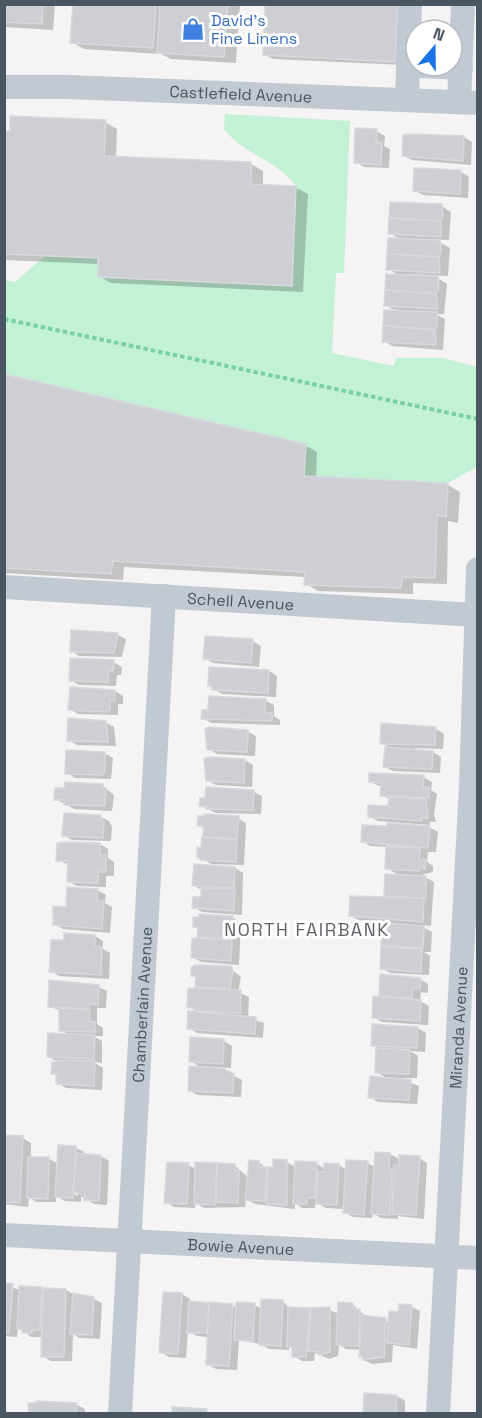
<svg xmlns="http://www.w3.org/2000/svg" width="482" height="1418" viewBox="0 0 482 1418" font-family="'Space Grotesk',sans-serif">
<style>
.green{fill:#c3f1d5}
.shadow{fill:#0003;fill-rule:evenodd}
.building{fill:#cdcfd5;stroke:#d7d9de;stroke-width:1.5}
.lines{fill:none;stroke-linecap:round;stroke-linejoin:round}
.path{stroke:#7ad0a6;stroke-width:4;stroke-dasharray:4.5 3;stroke-linecap:butt}
.minor{stroke:#c1cad2;stroke-width:24}
.labels{text-anchor:middle;dominant-baseline:central;stroke-width:6;stroke-linejoin:round;paint-order:stroke}
.shop-label{font-size:16px;fill:#366cbe;stroke:#fff;text-anchor:start}
.street-label{font-size:16px;fill:#4a5661;stroke:#fff}
.neighbourhood-label{font-size:18px;letter-spacing:1.5px;fill:#5f6368;stroke:#fff}
</style>
<rect width="100%" height="100%" fill="#f5f3f3"/>
<path class="green" d="M225,114L350,121L344,273H336L332,353L394,366L396,358H443L477,367V467L448,483L304,476L305,444L5,374V280L15,282L45,256L98,258V277L291,285L296,186C277,160 243,154 224,129Z"/>
<g class="shadow">
<path d="M4,4H55L53,30L4,27Z"/>
<path d="M74,4H240L236,63L171,59L161,54L84,49L72,42Z"/>
<path d="M267,4H406L403,65L273,59L264,54Z"/>
<path d="M105,122L117,129L116,158L251,164L263,171V186L295,187L308,194L303,292L111,283L99,276L100,264L4,260V132Z"/>
<path d="M376,131L385,136L384,146L390,149L389,168L364,167L356,162Z"/>
<path d="M464,137L472,142L471,165L412,160L404,156Z"/>
<path d="M461,172L469,177L468,198L423,195L414,190Z"/>
<path d="M391,204L443,207L451,212L449,240L424,239L423,242L441,243L450,248L448,276L407,274V277L439,279L447,284L444,314H436L445,319L443,350L392,346L384,341L398,312L385,305L401,277L388,269L402,240L389,233Z"/>
<path d="M4,376L305,445L317,452L316,478L448,485L460,492L458,523L448,521L447,584L413,583V594L318,591L306,584V577L124,567L123,580L4,573Z"/>
<path d="M72,631L118,635L126,639L122,657L79,656L71,651Z"/>
<path d="M252,641L261,646L259,667L213,663L205,658Z"/>
<path d="M113,662L122,667L121,675H117L116,686L79,685L70,680Z"/>
<path d="M269,671L277,676L276,697L222,694L209,686Z"/>
<path d="M115,691L123,696V704H118V715L78,714L70,709Z"/>
<path d="M266,701L274,705V716L280,720V725L211,723L203,718Z"/>
<path d="M105,722L114,727L116,746L77,745L68,740Z"/>
<path d="M436,729L444,734L443,749L415,748V751L433,752L441,757L440,773L393,771L384,766L392,749L382,743Z"/>
<path d="M247,731L256,736L255,756L217,754L209,749Z"/>
<path d="M104,753L113,758L111,779L75,778L67,773Z"/>
<path d="M245,760L253,765L252,787L216,785L207,780Z"/>
<path d="M423,777L432,782L431,790L437,794L434,814L436,822H430V825L378,821L369,816L390,808V800L382,795V787L370,782Z"/>
<path d="M103,786L114,795L112,811L74,809L56,799Z"/>
<path d="M254,792L262,796L261,814L216,813L201,806L207,799Z"/>
<path d="M65,815L101,817L109,821L112,827L111,841L72,840L64,835Z"/>
<path d="M238,818L246,823L244,865L211,864L198,856L203,849L205,829L199,825Z"/>
<path d="M429,827L438,832L436,852H428L427,862L433,866V872L421,875L434,882L431,926L419,925L432,932L431,952H424L430,956L429,975L390,973L382,968L384,922L359,920L350,916L385,899L400,876L387,868L388,847L370,846L362,841Z"/>
<path d="M100,844L108,849V858L114,862V876H106V887L77,886L68,881L69,865L58,860Z"/>
<path d="M195,866L235,868L243,873L242,915L202,912L194,907L202,899V890L194,886Z"/>
<path d="M97,890L106,895L105,903L112,907L110,933L63,929L55,924L68,908Z"/>
<path d="M233,918L241,923L239,965L201,962L193,957L199,929L194,926Z"/>
<path d="M66,935L95,936L103,941V949L110,953L109,979L59,976L51,971L65,942Z"/>
<path d="M230,968L241,977L238,992L249,997L248,1018L264,1023L263,1038L197,1033L189,1028L195,1010L189,1007L197,991V978L192,975Z"/>
<path d="M420,979L428,984V993L421,992L420,1001L429,1006L428,1025L382,1022L373,1017L380,998Z"/>
<path d="M98,987L107,991L106,1008H97V1024L103,1028V1036H93L102,1041V1063L93,1062L103,1068L102,1090L66,1088L58,1083V1076L53,1073L61,1064L48,1056L70,1035L60,1030L61,1011L49,1006Z"/>
<path d="M418,1028L426,1033L425,1052L410,1051L418,1056L417,1078H402V1080L419,1086L417,1104L378,1102L370,1097L388,1079L377,1072L378,1048L373,1046Z"/>
<path d="M224,1041L232,1046L231,1068L216,1067L242,1080L241,1097L197,1095L189,1090L204,1069L190,1061Z"/>
<path d="M4,1137L23,1138L31,1143V1158L49,1159L59,1164L76,1148L84,1152V1155L101,1156L109,1161L107,1205L94,1204L81,1196V1202L65,1201L56,1196V1202H36L29,1197L28,1207L4,1204ZM66,1189L78,1192V1196Z"/>
<path d="M390,1154L401,1160L419,1158L427,1163L424,1219L398,1216V1219L381,1218L373,1213L372,1218L353,1217L344,1212V1209L326,1208L315,1202V1208H302L295,1203V1209L255,1204L246,1199L245,1207L204,1208L195,1203V1208L174,1207L166,1202L188,1165L196,1169L197,1164L234,1165L249,1178L259,1162L267,1169H274L286,1162L296,1167L317,1164L325,1169L339,1165L347,1170L367,1163L375,1167Z"/>
<path d="M4,1285L20,1290H66L75,1295L94,1299L102,1303L100,1339L80,1338L73,1334L72,1361H51L42,1356L43,1337H31L18,1327L17,1337L4,1336Z"/>
<path d="M182,1294L190,1299V1303L232,1305L237,1308L254,1305L262,1309L283,1302L291,1309L332,1311L339,1314L353,1305L368,1318L390,1322L412,1307L420,1311L417,1349L393,1345L392,1362L372,1364L364,1360L361,1350L346,1349L339,1345L338,1356L329,1359L315,1353L314,1361H302L294,1356V1350L289,1347V1350L269,1349L260,1344L239,1340L237,1370L216,1369L207,1364L209,1337L197,1336L188,1331L186,1358L169,1357L161,1352Z"/>
<path d="M397,1396L405,1401V1414H364Z"/>
<path d="M77,1405L85,1409V1414H30Z"/>
</g>
<g class="building">
<path d="M4,4H43L42,24L4,22Z"/>
<path d="M73,4H156L153,48L70,43Z"/>
<path d="M160,4H228L224,57L157,53Z"/>
<path d="M265,4H398L395,62L263,55Z"/>
<path d="M10,116L106,120L104,156L251,162V184L296,186L292,286L98,277V258L4,254V131H10Z"/>
<path d="M355,128L377,129L376,142L382,143L381,165L354,163Z"/>
<path d="M415,134L464,136L463,161L402,156L403,135Z"/>
<path d="M414,168L461,170L460,194L413,191Z"/>
<path d="M390,202L442,204L443,217L441,221L389,218Z"/>
<path d="M389,218L441,221V237L388,234Z"/>
<path d="M388,238L440,240L441,252L439,257L387,254Z"/>
<path d="M387,254L439,257L440,273L386,270Z"/>
<path d="M386,274L438,276L439,289L436,294L385,290Z"/>
<path d="M385,290L436,294L438,309L384,306Z"/>
<path d="M384,310L437,312V325L435,330L383,326Z"/>
<path d="M383,326L435,330L436,345L382,342Z"/>
<path d="M4,374L306,444L304,476L448,483L446,517L437,515L435,578L402,577L401,588L304,585L305,572L113,561L111,574L4,568Z"/>
<path d="M71,630L118,633L114,653L70,652Z"/>
<path d="M205,636L253,639L251,663L203,659Z"/>
<path d="M70,658L114,660L113,671H109L108,682L69,681Z"/>
<path d="M209,667L269,670L268,693L212,690V686H208Z"/>
<path d="M70,687L115,690V701L110,700V710L106,712L68,710Z"/>
<path d="M209,696L266,699L265,713H272V721L201,719L202,710H208Z"/>
<path d="M68,718L106,721L108,742L67,741Z"/>
<path d="M381,723L436,727L435,745L380,744Z"/>
<path d="M209,727L248,730L247,752L207,750L205,729Z"/>
<path d="M385,747L433,751L432,769L383,767Z"/>
<path d="M66,750L105,752V772L103,775L65,774Z"/>
<path d="M208,757L245,759L244,783L206,781L204,759Z"/>
<path d="M369,773L424,775L423,787H429V798L380,796L381,783L369,782Z"/>
<path d="M65,782L103,784V789H106L105,806L64,805V800H54L55,788H64Z"/>
<path d="M206,787L254,790L253,810L206,809V807L199,806L200,798H205Z"/>
<path d="M389,797L426,799L428,818H422V821L368,817V805L388,806Z"/>
<path d="M64,813L101,815V821H104L103,838L62,836Z"/>
<path d="M205,814L239,816L237,839L203,837L204,826H197L198,816H204Z"/>
<path d="M387,823L430,826L428,848L361,842L362,825L387,826Z"/>
<path d="M202,837L237,840L236,862L201,860L197,857V847L201,848Z"/>
<path d="M69,842L100,843V855H106V872H98V883L67,882L68,861H56L57,843Z"/>
<path d="M386,846L420,848L419,859L426,860L425,869L419,868V871L385,869Z"/>
<path d="M194,864L235,867L234,888L192,886Z"/>
<path d="M385,874L426,876V898L384,897Z"/>
<path d="M67,887L98,889L97,901H104L102,929L53,925V906L66,907Z"/>
<path d="M201,888L235,889L234,911L192,908L193,897H201Z"/>
<path d="M350,896L424,898L423,922L349,916Z"/>
<path d="M199,914L233,916L232,939L197,937L198,927H193V917H199Z"/>
<path d="M383,923L424,926L423,948L381,946Z"/>
<path d="M64,933L95,935V946L102,947L101,975L49,972L51,940H64Z"/>
<path d="M192,938L232,940L231,961L191,958Z"/>
<path d="M381,947L422,949L421,972L380,969Z"/>
<path d="M196,965L231,966L233,971L230,989L195,987L196,976H191V967Z"/>
<path d="M380,974L421,978L420,989L413,988L412,998L379,997Z"/>
<path d="M49,980L99,985L98,1005L89,1004V1009L48,1007Z"/>
<path d="M195,988L241,990L240,1013L194,1011V1008L187,1007L188,989Z"/>
<path d="M373,996L421,1000L420,1021L372,1018Z"/>
<path d="M59,1008L90,1010L89,1021L95,1022V1032L59,1031Z"/>
<path d="M188,1011L256,1017L255,1034L187,1029Z"/>
<path d="M372,1024L418,1027L417,1048L371,1046Z"/>
<path d="M48,1033L95,1035L94,1059L47,1057Z"/>
<path d="M190,1037L224,1039L223,1064L189,1062Z"/>
<path d="M376,1048L410,1050L409,1074L375,1073Z"/>
<path d="M57,1060L95,1061L94,1086L56,1084V1074H51L52,1062H57Z"/>
<path d="M189,1066L222,1068L234,1074L233,1093L188,1091Z"/>
<path d="M370,1076L411,1080L409,1100L368,1098Z"/>
<path d="M4,1135L23,1136L20,1203L4,1202Z"/>
<path d="M58,1145L76,1146L73,1198L55,1197Z"/>
<path d="M375,1152L390,1153L389,1169H392L390,1215L371,1214Z"/>
<path d="M76,1153L101,1155L99,1201L84,1200L85,1195L73,1192Z"/>
<path d="M399,1155L420,1156L416,1215L392,1214L394,1165H399Z"/>
<path d="M28,1157H49L48,1199L27,1198Z"/>
<path d="M273,1159L287,1160V1205L266,1204L268,1167H273Z"/>
<path d="M249,1160L259,1161V1167H267L265,1201L245,1200Z"/>
<path d="M346,1160L368,1161L364,1215L343,1213Z"/>
<path d="M295,1161L317,1162L315,1198H307V1204H293Z"/>
<path d="M167,1162L189,1163L187,1204L164,1203Z"/>
<path d="M195,1162L217,1163L215,1205L194,1204Z"/>
<path d="M217,1163L235,1164V1170H239L238,1203L216,1202Z"/>
<path d="M324,1163L339,1164L337,1205L316,1204L318,1172H324Z"/>
<path d="M4,1283L13,1284L9,1333H4Z"/>
<path d="M19,1286L42,1287L40,1330H32V1333H22V1329H17Z"/>
<path d="M43,1288L66,1289L64,1357H41Z"/>
<path d="M163,1292L182,1293L178,1354L159,1353Z"/>
<path d="M73,1293L94,1297L92,1335L70,1334Z"/>
<path d="M261,1299L283,1300L281,1346L259,1345Z"/>
<path d="M189,1301L209,1303L207,1333H187Z"/>
<path d="M209,1302L233,1304L229,1366L206,1365Z"/>
<path d="M236,1302L255,1303L253,1341L234,1340Z"/>
<path d="M338,1302L353,1303V1309H360L359,1346L336,1345Z"/>
<path d="M399,1304L412,1305L409,1345L387,1343L389,1311L399,1312Z"/>
<path d="M288,1307L310,1308L306,1357H292V1347H287Z"/>
<path d="M330,1307V1352L319,1355V1352L308,1351L311,1308Z"/>
<path d="M362,1315L386,1318L384,1357L362,1360V1357H359Z"/>
<path d="M364,1393L397,1395L396,1414H363Z"/>
<path d="M36,1401L77,1403L76,1414H29L28,1403H36Z"/>
<path d="M172,1407L207,1409L206,1414H172Z"/>
</g>
<g class="lines">
<path class="path" d="M4,319L478,419"/>
<g class="minor">
<path d="M420,66L461,68"/>
<path id="s1" d="M4,87H68L478,103"/>
<path d="M407,100L410,4"/>
<path d="M459,102L463,4"/>
<path id="s2" d="M4,587L476,615"/>
<path id="s3" d="M4,1235L478,1258"/>
<path id="s4" d="M120,1414L164,596"/>
<path id="s5" d="M438,1414L471,785L478,569"/>
</g>
</g>
<defs>
<g id="shop-bare" transform="scale(1.8)"><path d="M-5-2.5h2.3a2.7 3.5 0 0 1 5.4 0H5L5.5 6h-11ZM-1.5-2.5h3a1.5 2.3 0 0 0-3 0Z" fill="#3f7fe0" stroke="#fff" stroke-width="2.5" paint-order="stroke"/></g>
</defs>
<g fill-rule="evenodd">
<use href="#shop-bare" x="193" y="29"/>
</g>
<g class="labels">
<g class="shop-label">
<text x="211" y="20">David's<tspan x="211" dy="18">Fine Linens</tspan></text>
</g>
<g class="street-label">
<text stroke="none"><textPath href="#s1" startOffset="237">Castlefield Avenue</textPath></text>
<text stroke="none"><textPath href="#s2" startOffset="237">Schell Avenue</textPath></text>
<text stroke="none"><textPath href="#s4" startOffset="410">Chamberlain Avenue</textPath></text>
<text stroke="none"><textPath href="#s5" startOffset="387">Miranda Avenue</textPath></text>
<text stroke="none"><textPath href="#s3" startOffset="237">Bowie Avenue</textPath></text>
</g>
<g class="neighbourhood-label">
<text x="307" y="929">NORTH FAIRBANK</text>
</g>
</g>
<rect width="482" height="1418" fill="none" stroke="#4a5661" stroke-width="12"/>
<g transform="translate(434 48) rotate(20)"><circle r="28" fill="#ffffff" stroke="#b7bbc0" stroke-width="1.5"/>
<path d="M0-4.5L10 22L0 15L-10 22Z" fill="#1a73e8"/>
<text y="-9" font-size="16" font-weight="bold" text-anchor="middle" fill="#4a5661">N</text>
</g>
</svg>
